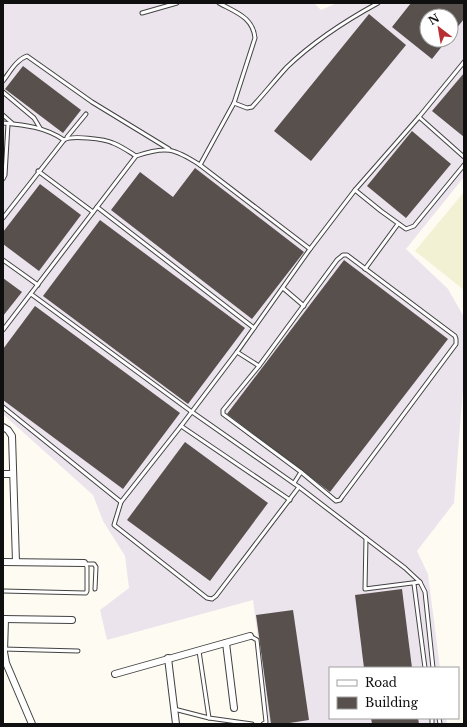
<svg xmlns="http://www.w3.org/2000/svg" width="467" height="727" viewBox="0 0 467 727" font-family="'Libre Baskerville',serif">
<style>
.industrial{fill:#ece4ed;fill-rule:evenodd}
.farmland{fill:#f3f1d3}
.building{fill:#57504c}
.lines{fill:none;stroke-linecap:round;stroke-linejoin:round}
.lane-casing{stroke:#424242;stroke-width:5}
.street-casing{stroke:#424242;stroke-width:8}
.lane{stroke:#fff;stroke-width:3}
.street{stroke:#fff;stroke-width:6}
</style>
<rect width="100%" height="100%" fill="#fefcf2"/>
<path class="industrial" d="M3,3H314L321,10L337,3H464V177L406,249L448,289L464,317V376L454,503L417,551L428,574L440,668H330V718H446L447,724H269L253,600L107,640L100,610L129,588L125,556L103,521L93,495L5,416H3ZM427,16H451V40H427Z"/>
<path class="farmland" d="M464,192V290L415,251Z"/>
<g class="building">
<path d="M411,3H464V19L451,35V16H427V40H447L432,59L392,27Z"/>
<path d="M369,14L406,45L311,161L274,131Z"/>
<path d="M23,66L81,110L63,133L5,89Z"/>
<path d="M464,73V137L432,111Z"/>
<path d="M412,131L451,164L406,218L367,186Z"/>
<path d="M195,168L304,252L252,319L111,210L140,172L173,197Z"/>
<path d="M40,184L81,215L39,271L3,244V232Z"/>
<path d="M100,220L245,328L188,404L43,296Z"/>
<path d="M344,260L448,339L330,492L227,414Z"/>
<path d="M3,278L22,292L3,316Z"/>
<path d="M35,306L180,413L123,489L3,400V349Z"/>
<path d="M185,442L268,503L210,581L127,520Z"/>
<path d="M402,589L412,668H364L355,595Z"/>
<path d="M293,610L309,720L283,724H271L256,615Z"/>
<path d="M371,718H418L419,724H372Z"/>
</g>
<g class="lines">
<g class="lane-casing">
<g id="lane">
<path d="M142,13L177,3"/>
<path d="M3,81C10,72 16,60 27,56L92,102L169,149"/>
<path d="M3,92L34,118L40,128"/>
<path d="M234,103L247,108L252,107C264,94 275,80 287,67C314,41 345,21 378,3"/>
<path d="M3,115L12,123"/>
<path d="M419,117L464,157"/>
<path d="M3,123C25,125 45,127 64,140"/>
<path d="M67,137L86,114"/>
<path d="M200,165L234,103L255,38C253,17 235,12 219,3"/>
<path d="M38,171L93,212"/>
<path d="M3,179L5,175L8,124"/>
<path d="M355,190L381,211L406,229L414,226L464,165"/>
<path d="M97,207L254,328"/>
<path d="M3,218L64,140C71,135 105,139 113,143C121,146 128,151 136,156"/>
<path d="M343,255H347L455,336L456,339V344L342,497L340,500L336,501L301,472L223,414V410L259,366L337,260Z"/>
<path d="M3,260L38,285"/>
<path d="M365,269L398,224"/>
<path d="M283,288L304,306"/>
<path d="M31,294L192,412L299,487L405,568L420,582L425,592L433,668"/>
<path d="M3,330L136,156C166,146 174,148 200,165L310,249"/>
<path d="M237,352L259,366"/>
<path d="M3,407L121,502"/>
<path d="M181,426L290,500"/>
<path d="M294,483L301,472"/>
<path d="M299,487L216,596L212,599L207,598L114,525L121,502L181,426L237,352L310,249L355,190L419,117L464,62"/>
<path d="M366,538L365,589L420,582"/>
<path d="M86,564H94L96,567L95,589"/>
<path d="M414,584L425,668"/>
<path d="M3,591L86,593L87,591V567L85,563"/>
<path d="M250,636L257,640L266,722L263,724"/>
<path d="M3,649L78,651"/>
<path d="M199,651L209,718"/>
<path d="M174,709L209,718L252,724"/>
<path d="M432,718V724"/>
<path d="M439,718L440,724"/>
</g>
</g>
<g class="street-casing">
<g id="street">
<path d="M3,427L8,430L12,436L16,562"/>
<path d="M3,474H12"/>
<path d="M3,562L84,563"/>
<path d="M3,619L72,620"/>
<path d="M5,619L4,652L6,663L32,724"/>
<path d="M226,643L234,708"/>
<path d="M168,658L176,724"/>
<path d="M115,674L250,636"/>
</g>
</g>
<use href="#lane" class="lane"/>
<use href="#street" class="street"/>
</g>
<rect width="467" height="727" fill="none" stroke="#0f0f0f" stroke-width="8"/>
<rect x="329" y="667" width="130" height="52" fill="#ffffff" stroke="#9f9f9f"/>
<rect x="337" y="680" width="20" height="6" fill="#ffffff" stroke="#9f9f9f"/>
<text x="365" y="687" font-size="12" fill="#0f0f0f">Road</text>
<rect x="337" y="697" width="20" height="12" fill="#57504c" stroke="#9f9f9f"/>
<text x="365" y="707" font-size="12" fill="#0f0f0f">Building</text>
<g transform="translate(439 28) rotate(329)"><circle r="19" fill="#ffffff" stroke="#9f9f9f"/>
<path d="M0-3L7 15L0 10L-7 15Z" fill="#b72f33"/>
<text y="-6" font-size="11" font-weight="bold" text-anchor="middle" fill="#0f0f0f">N</text>
</g>
</svg>
